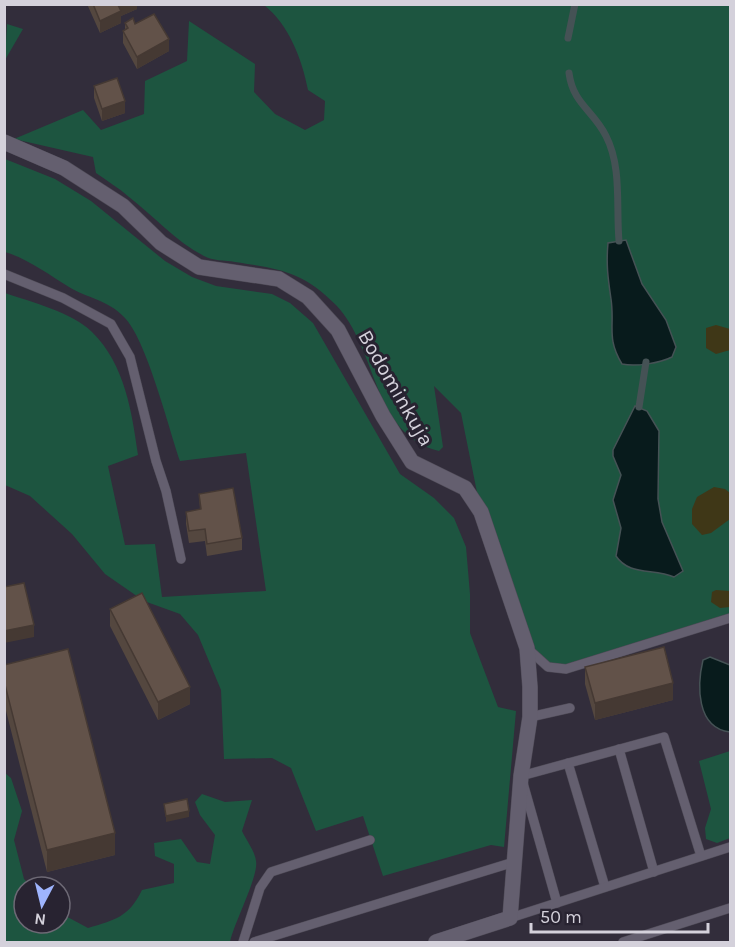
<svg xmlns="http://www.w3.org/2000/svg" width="735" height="947" viewBox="0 0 735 947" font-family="Karla,sans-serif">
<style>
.green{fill:#1d5540}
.sand{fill:#3f3717}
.water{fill:#081b1c;stroke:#455255;stroke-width:1.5}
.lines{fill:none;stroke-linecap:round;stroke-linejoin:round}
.stream{stroke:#455255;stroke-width:7}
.service-casing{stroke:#4e4a56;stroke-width:10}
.minor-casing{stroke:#4e4a56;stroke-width:16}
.service{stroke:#645f6f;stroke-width:9}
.minor{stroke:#645f6f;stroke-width:15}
.wall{fill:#54473f}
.shaded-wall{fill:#453933}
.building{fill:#625249;stroke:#453933;stroke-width:1.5}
.labels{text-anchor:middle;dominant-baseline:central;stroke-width:6;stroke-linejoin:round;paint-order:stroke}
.street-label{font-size:21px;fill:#d4d1db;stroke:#282331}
</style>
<rect width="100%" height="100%" fill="#322d3b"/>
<g class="green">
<path d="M264,5H730V618L566,669L548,667L527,648L481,512L461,413L434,386L443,447L439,451C372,435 378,349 336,305C302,271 280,269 235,262C225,260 212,261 204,256C175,241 154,216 129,197C119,188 107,181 96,173L93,157L14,139L83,110L101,130L144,114L145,81L187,61L189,21L255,64L254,92L275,114L305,130L324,120L325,101L308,90C302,59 289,25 264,5Z"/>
<path d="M7,24L23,29L5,60Z"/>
<path d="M5,159L55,179L91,201L165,261L192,277L216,286L272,294L290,303L313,323L400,474L434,498L454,518L466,547L470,594V633L498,707L516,711L504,847L491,845L383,876L363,816L316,831L291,768L272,758L224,759L221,690L198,635L180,614L144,601L105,574L72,534L30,496L5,485V293C31,302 72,312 92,332C125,364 132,413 138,455L108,466L125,545L155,544L162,597L266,591L246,453L180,461C169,429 146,338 124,317C108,300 87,298 69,287C48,274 28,259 5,252Z"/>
<path d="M730,751V838L717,843L706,839L705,828L711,809L699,761Z"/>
<path d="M5,773L11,778L22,811L14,840L24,879L32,887H24V923H60V913L88,928C115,920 129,917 142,890L174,883V864L155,856L154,843L181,839L197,862L210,864L215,835L200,815L195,802L202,794L225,802L252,800L242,831C246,840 255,851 256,861C259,876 234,923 230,942H5Z"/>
</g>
<g class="sand">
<path d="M716,325L730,329V350L716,354L706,348V328Z"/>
<path d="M714,487L725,489L730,493V519L711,533L702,535L692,524V509L697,497Z"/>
<path d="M716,590L730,591V607L720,608L711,602L712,592Z"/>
</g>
<g class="water">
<path d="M626,240L642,284L666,320L676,347L672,357C660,363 636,367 622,364C606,338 615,326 611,299C608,278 606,265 608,243Z"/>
<path d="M635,406L647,411L659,431L658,499L662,522L683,571L674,577C654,568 629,576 616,556L621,528L613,500L621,475L613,456V450Z"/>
<path d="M710,657L730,665V732C696,728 697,685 703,660Z"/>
</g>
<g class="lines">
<g class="stream">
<path d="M568,38L575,4"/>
<path d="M569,73C573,104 593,110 606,136C622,167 616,206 619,241"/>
<path d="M639,407L646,362"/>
</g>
<g class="service-casing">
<g id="service">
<path d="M4,274L63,298L111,324L130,357L156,461L166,491L181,559"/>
<path d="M527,648L548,667L566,669L730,618"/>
<path d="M530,717L570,708"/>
<path d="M619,749L654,872"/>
<path d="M568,763L605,887"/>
<path d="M557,903L521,776L664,737L701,856"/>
<path d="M510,918L730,847"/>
<path d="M243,942L260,888L271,872L370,840"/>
<path d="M254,942L514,862"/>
<path d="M623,942L730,908"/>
</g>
</g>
<g class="minor-casing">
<path id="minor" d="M4,142L64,168L123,206L161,243L199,267L279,279L308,297L338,330L383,416L412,462L465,488L481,512L527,648L530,687V717L521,776L510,918L436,942"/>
</g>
<use href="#service" class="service"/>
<use href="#minor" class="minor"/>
</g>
<g class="wall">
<path d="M87,4H137V9L121,16V23L100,33Z"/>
<path d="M125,23L135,24L169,51L137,69L123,43V31L125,30Z"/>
<path d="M94,86L125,113L102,121L94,98Z"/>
<path d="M199,494L242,538V550L207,556L205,541L189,543L186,524V512L200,510Z"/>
<path d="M110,609L190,704L158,720L110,626Z"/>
<path d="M4,665L115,855L47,872L4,703Z"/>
<path d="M585,667L673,700L595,720L585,684Z"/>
</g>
<g class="shaded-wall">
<path d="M120,4H137V9L121,16V23L100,33V21Z"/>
<path d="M169,39V51L137,69V57Z"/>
<path d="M125,101V113L102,121V109Z"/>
<path d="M34,625V637L4,643V631Z"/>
<path d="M673,683V700L595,720V703Z"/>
<path d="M190,687V704L158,720V702Z"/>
<path d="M189,811V817L166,822V816Z"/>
<path d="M115,833V855L47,872V850Z"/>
</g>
<g class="building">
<path d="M93,4H120L118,5L121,11L100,21Z"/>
<path d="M154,14L169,39L137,57L123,31L128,28L125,23L133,18L135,24Z"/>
<path d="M117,78L125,101L102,109L94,86Z"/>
<path d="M233,488L242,538L207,544L205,529L189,531L186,512L201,509L199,494Z"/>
<path d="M24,583L34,625L4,631V587Z"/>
<path d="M142,593L190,687L158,702L110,609Z"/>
<path d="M664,647L673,683L595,703L585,667Z"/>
<path d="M68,649L115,833L47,850L4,681V665Z"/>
<path d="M187,799L189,811L166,816L164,804Z"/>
</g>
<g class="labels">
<g class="street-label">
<text transform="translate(396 388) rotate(60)">Bodominkuja</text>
</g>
</g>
<rect width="735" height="947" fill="none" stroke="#d4d1db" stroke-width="12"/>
<g transform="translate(42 905) rotate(187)"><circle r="28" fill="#282331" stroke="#6d6975" stroke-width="1.5"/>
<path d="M0-4.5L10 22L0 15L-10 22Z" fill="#9eb4fd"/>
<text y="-9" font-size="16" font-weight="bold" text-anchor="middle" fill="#d4d1db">N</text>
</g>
<path d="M531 923v9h177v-9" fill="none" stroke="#d4d1db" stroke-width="3"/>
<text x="540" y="923" font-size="18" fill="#d4d1db" stroke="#282331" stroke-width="4.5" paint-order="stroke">50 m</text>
</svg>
